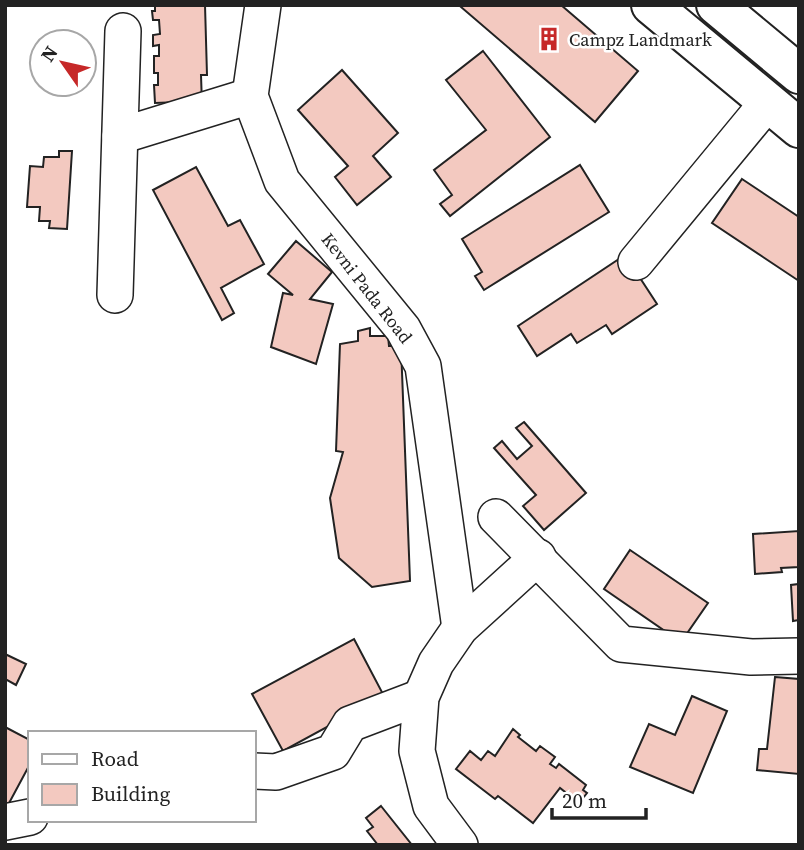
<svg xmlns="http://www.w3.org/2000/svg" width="804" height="850" viewBox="0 0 804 850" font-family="'Source Serif 4',serif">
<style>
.building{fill:#f3c9c0;stroke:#222;stroke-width:2}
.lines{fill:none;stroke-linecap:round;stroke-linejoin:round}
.minor-casing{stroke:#222;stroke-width:38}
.major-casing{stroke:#222;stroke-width:42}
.minor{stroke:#fff;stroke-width:35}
.major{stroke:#fff;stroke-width:38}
.labels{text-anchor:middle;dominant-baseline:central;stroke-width:5;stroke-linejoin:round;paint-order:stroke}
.poi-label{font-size:18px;fill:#222;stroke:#fff;text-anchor:start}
.street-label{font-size:18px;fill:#222;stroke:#fff}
</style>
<rect width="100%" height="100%" fill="#fff"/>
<g class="building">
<path d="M155,5H205L207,75H201L202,105L180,102L155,103L154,85H158V73H154V56H159V45L153,46V35L160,34L159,20H153L152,11H155Z"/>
<path d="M463,5H561L638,71L595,122L461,7Z"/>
<path d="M483,51L550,137L450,216L440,204L452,195L434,170L486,130L446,80Z"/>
<path d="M342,70L398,133L373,156L391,177L357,205L335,177L348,166L298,110Z"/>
<path d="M59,151H72L67,229L49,228L50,221H39L40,207H27L30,166L43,167L44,157H59Z"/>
<path d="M580,165L609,212L484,290L475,276L482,272L462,239Z"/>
<path d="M196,167L228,226L240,220L264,264L221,288L234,313L222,320L153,190Z"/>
<path d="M742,179L799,217V281L712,223Z"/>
<path d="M296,241L332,272L310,299L333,304L316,364L271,347L283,293L293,295L268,274Z"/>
<path d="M625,255L657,304L612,334L606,325L577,343L571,334L537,356L518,326Z"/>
<path d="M370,328V336H388L389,346H401L410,581L372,587L339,558L330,498L343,452L336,451L340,344L358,341V331Z"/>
<path d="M524,422L586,493L544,530L523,506L536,495L494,448L502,441L517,459L532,446L516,428Z"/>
<path d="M799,531V567L781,568L782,572L755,574L753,534Z"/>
<path d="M630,550L708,603L681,642L604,589Z"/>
<path d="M799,584V620L793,621L791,585Z"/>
<path d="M354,639L384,696L283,751L252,694Z"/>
<path d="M5,654L26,664L16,685L5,679Z"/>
<path d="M775,677L799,679V774L757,770L759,749H767Z"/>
<path d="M692,696L727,711L693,793L630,767L649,724L675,735Z"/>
<path d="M5,727L30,740V764L8,805L5,804Z"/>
<path d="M513,729L520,735L518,737L536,751L540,746L555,757L550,764L556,768L559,764L586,785L583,790L587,793L579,803L560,788L533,823L498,796L495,799L456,769L470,751L481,760L488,751L495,756Z"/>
<path d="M381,806L412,845H378L367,831L373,827L366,818Z"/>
</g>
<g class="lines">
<g class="minor-casing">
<g id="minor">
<path d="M263,5L250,96L282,181L403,329L423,366L460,628"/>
<path d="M120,136L250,96"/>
<path d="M636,262L768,102"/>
<path d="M115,295L123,31"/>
<path d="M496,517L621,644L751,657L799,656"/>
<path d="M254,771L276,772L333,752L350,724L421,697"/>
<path d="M5,822L30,817"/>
<path d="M460,845L431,806L417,751L421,697L436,663L460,628L538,557"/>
</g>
</g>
<g class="major-casing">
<g id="major">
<path d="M651,5L799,128"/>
<path d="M716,5L799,74"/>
</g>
</g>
<use href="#minor" class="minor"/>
<use href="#major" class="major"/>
</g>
<defs>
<g id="building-bare" transform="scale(1.89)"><path d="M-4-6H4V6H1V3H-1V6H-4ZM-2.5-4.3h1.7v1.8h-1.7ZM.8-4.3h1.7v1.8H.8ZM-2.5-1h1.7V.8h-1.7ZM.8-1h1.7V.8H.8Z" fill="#c62828" stroke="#fff" stroke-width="2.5" paint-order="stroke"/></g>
</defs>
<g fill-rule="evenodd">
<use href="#building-bare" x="549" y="39"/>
</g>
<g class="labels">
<g class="poi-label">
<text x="569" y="39">Campz Landmark</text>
</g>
<g class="street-label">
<text transform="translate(367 288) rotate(52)">Kevni Pada Road</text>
</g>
</g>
<rect width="804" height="850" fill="none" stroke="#222222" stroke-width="14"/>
<rect x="28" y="731" width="228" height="91" fill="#ffffff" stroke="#a7a7a7" stroke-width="2"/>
<rect x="42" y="754" width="35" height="10" fill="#ffffff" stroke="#a7a7a7" stroke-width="2"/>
<text x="91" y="766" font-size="21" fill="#222222">Road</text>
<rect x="42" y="784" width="35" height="21" fill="#f3c9c0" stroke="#a7a7a7" stroke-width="2"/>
<text x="91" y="801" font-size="21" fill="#222222">Building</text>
<g transform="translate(63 63) rotate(304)"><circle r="33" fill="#ffffff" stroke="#a7a7a7" stroke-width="2"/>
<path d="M0-5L12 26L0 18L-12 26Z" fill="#c62828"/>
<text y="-10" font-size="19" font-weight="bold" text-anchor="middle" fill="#222222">N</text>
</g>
<path d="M552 808v10h94v-10" fill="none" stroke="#222222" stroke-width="3.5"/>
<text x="562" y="808" font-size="21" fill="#222222" stroke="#ffffff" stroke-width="5" paint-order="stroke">20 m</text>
</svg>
